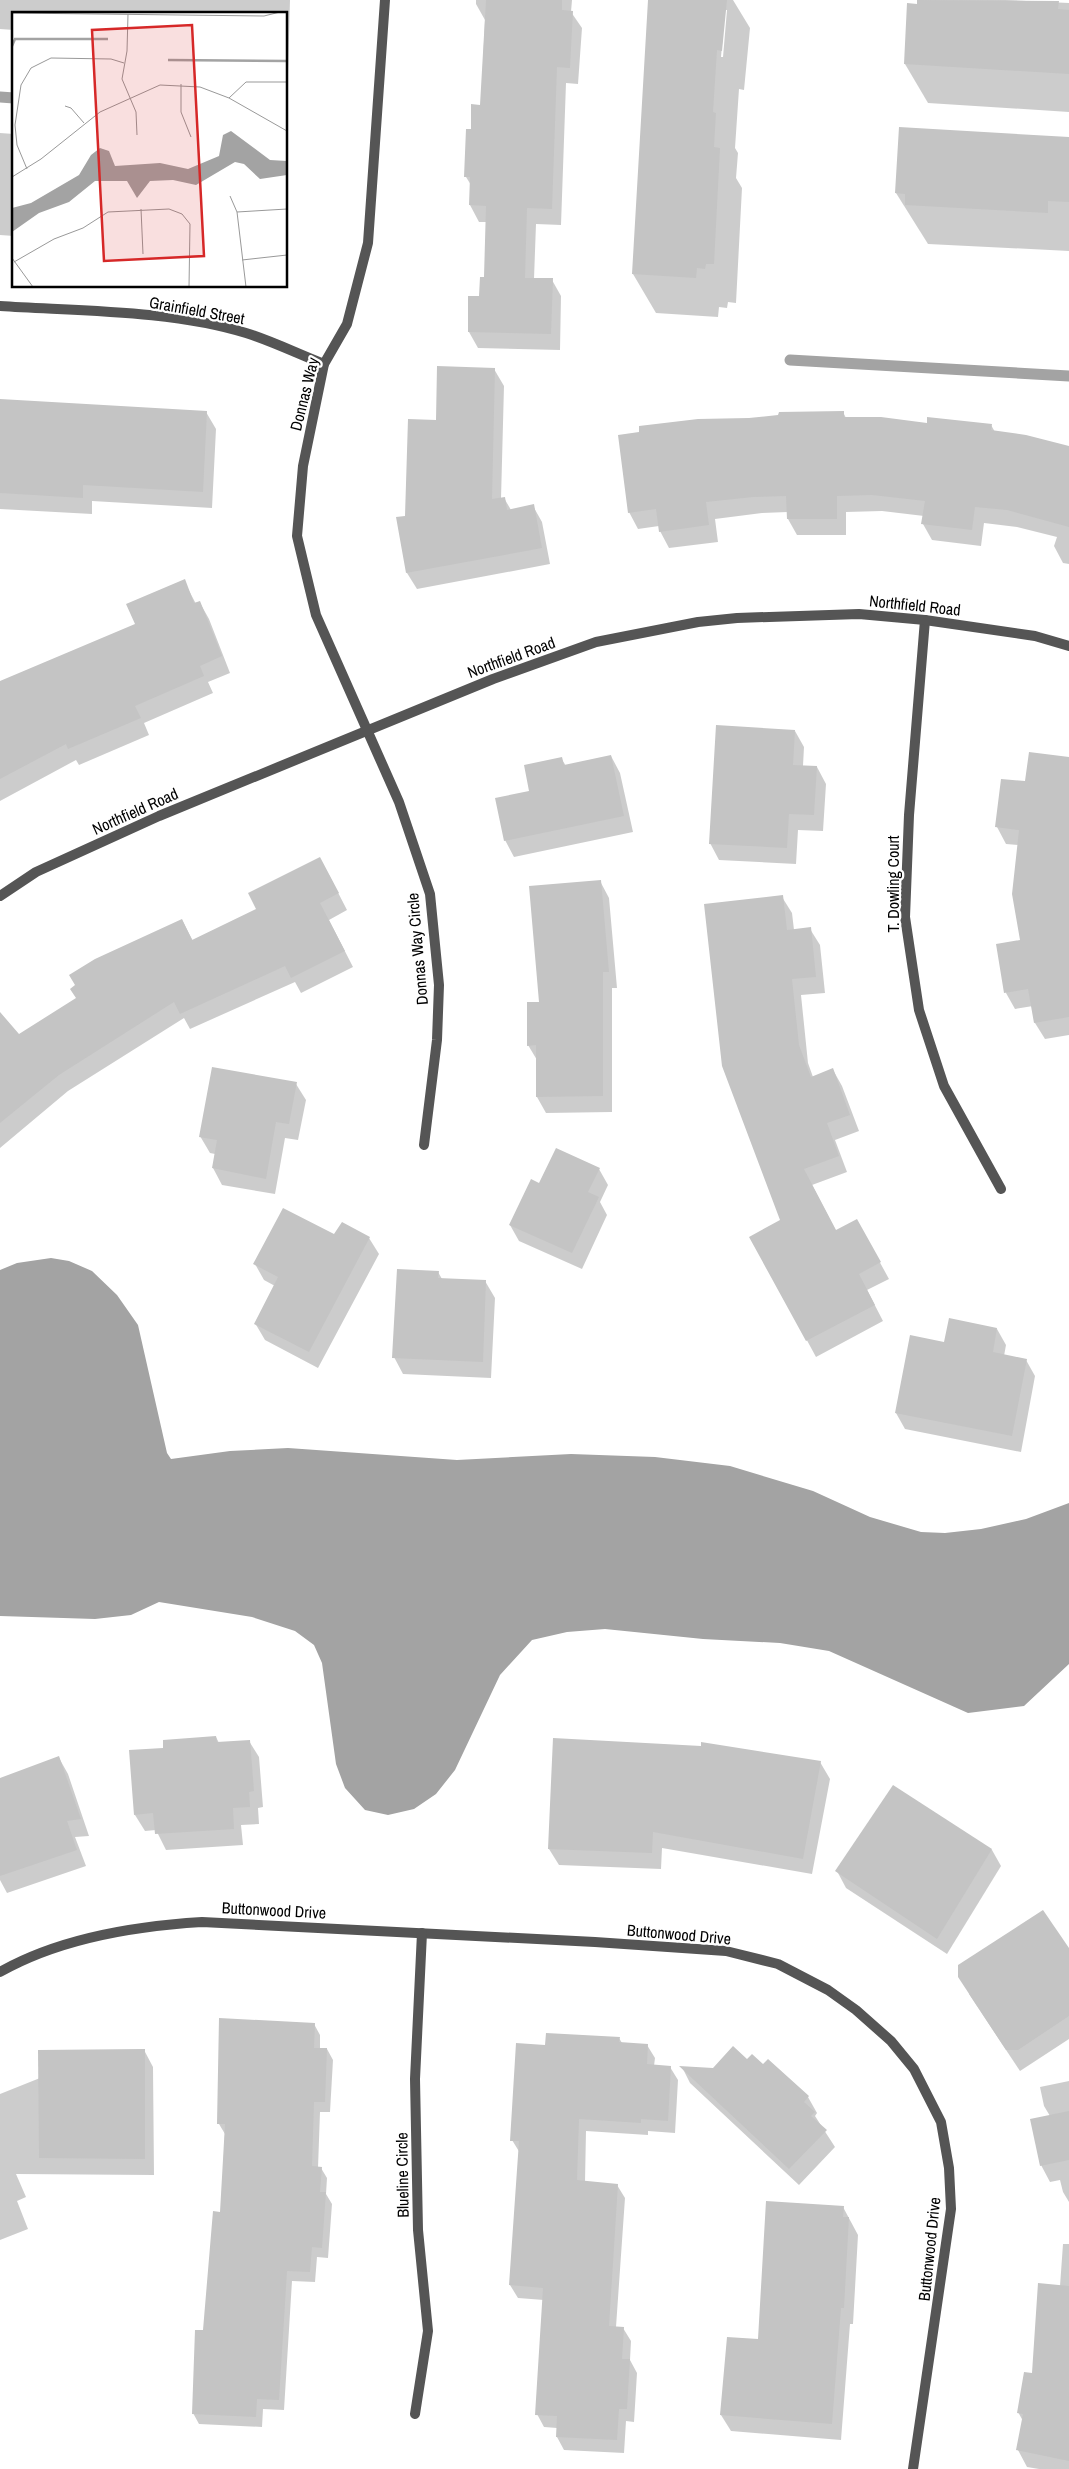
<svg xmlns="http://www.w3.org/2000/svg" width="1069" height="2469" viewBox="0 0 1069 2469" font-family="'Archivo Narrow',sans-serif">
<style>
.water{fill:#a3a3a3}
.shadow{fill:#0003;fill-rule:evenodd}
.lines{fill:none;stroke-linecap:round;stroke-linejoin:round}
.stream{stroke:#a3a3a3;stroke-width:11}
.building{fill:#c4c4c4}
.minor{stroke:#555;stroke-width:10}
.labels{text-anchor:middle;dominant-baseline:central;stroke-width:4.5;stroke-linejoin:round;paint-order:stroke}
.street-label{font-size:16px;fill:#000;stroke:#fff}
.inset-river{fill:none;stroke:#a3a3a3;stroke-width:2.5}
.inset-road{fill:none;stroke:#999;stroke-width:1}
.view{fill:#d62828;fill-opacity:0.15;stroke:#d62828;stroke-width:2.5}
.inset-edge{fill:none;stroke:#000;stroke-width:2.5}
</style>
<rect width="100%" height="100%" fill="#fff"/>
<path class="water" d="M51,1258L69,1261L92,1271L117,1295L138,1325L167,1453L171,1459L230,1451L288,1448L457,1460L571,1454L655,1457L730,1466L813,1491L870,1517L921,1532L945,1533L981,1529L1026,1519L1069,1503V1664L1024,1706L968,1713L829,1651L780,1643L703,1639L605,1629L567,1632L532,1640L500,1675L455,1770L436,1794L414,1809L388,1815L365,1810L345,1788L336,1764L322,1663L314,1645L295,1631L252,1617L159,1602L131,1615L95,1619L0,1616V1270L17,1263Z"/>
<g class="shadow">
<path d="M0,0H290L288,74L286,14H14V30L0,29Z"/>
<path d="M476,0H572L571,12L582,28L578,84L566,83L561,225L536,224L534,279L552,280L561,296L560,350L478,348L469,332L486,279L487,222H479L470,205L471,185L466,177L472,131L481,106L485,20L476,4Z"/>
<path d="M649,0H733L750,28L744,90L739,89L735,148L738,153L736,178L742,188L736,303L728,302L727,308L719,307L718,317L656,313L633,274ZM725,10H727L723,57H721Z"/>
<path d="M919,0H1005L1069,3V112L928,103L905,64Z"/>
<path d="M0,133L14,134V236L0,235Z"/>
<path d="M1069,138V251L928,244L896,193Z"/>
<path d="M494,369L504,386L501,499L504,498L511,510L533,506L542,522L550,564L417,589L407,573L397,518L407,517L437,421Z"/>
<path d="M0,401L206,412L216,429L212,508L92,501V514L0,509Z"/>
<path d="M843,412L846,418L928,425H991L995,432L1069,448V564L1063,563L1054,546L1057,537L1017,527L984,523L981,546L932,540L923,524L924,516L882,511L846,512V535H797L788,519V512L762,513L715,519L718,542L669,548L660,531L659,526L638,529L629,512L749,420Z"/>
<path d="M184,581L196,604L200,603L209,619L230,673L208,682L213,693L144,723L149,735L79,765L76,760L0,801V683L136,625Z"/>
<path d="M795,731L804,747L803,766L817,767L826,784L823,831L798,830L796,864L719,860L710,843Z"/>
<path d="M611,756L620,773L633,832L514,857L505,840L531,792L561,758L566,766Z"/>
<path d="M1069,758V1035L1045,1039L1035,1023L1033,1006L1015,1009L1006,993L1022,941L1019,845L1006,844L997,827L1026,783Z"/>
<path d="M329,875L347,910L329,920L353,967L301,993L295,982L190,1029L184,1018L68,1091L0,1148V1044L19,1036L77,999L182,920L193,941Z"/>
<path d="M600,881L609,898L617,988H612V1112L546,1113L537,1097V1060L528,1045L540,1003Z"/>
<path d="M782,897L792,913L794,930L810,929L820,945L825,993L801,995L808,1063L813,1077L833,1070L842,1086L859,1131L835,1140L847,1172L812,1185L836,1231L866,1237L889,1279L867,1290L883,1321L816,1357L751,1237L782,1221Z"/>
<path d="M296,1084L306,1100L298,1140L285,1138L275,1194L222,1185L213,1168L215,1154L210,1153L200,1136Z"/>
<path d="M599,1169L608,1185L600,1202L607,1215L582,1269L519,1241L510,1225L540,1185Z"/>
<path d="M335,1236L369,1238L379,1254L318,1368L265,1340L255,1323L275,1286L264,1280L255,1264Z"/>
<path d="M438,1272L442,1279L485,1281L495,1298L491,1378L403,1374L394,1357Z"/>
<path d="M997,1329L1006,1345L1004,1356L1026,1360L1035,1376L1021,1452L905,1429L896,1413L945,1344Z"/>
<path d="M216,1737L219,1743L249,1741L259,1757L263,1807L258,1808L259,1824L241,1825L243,1845L166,1850L156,1830L145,1831L135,1815L165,1749Z"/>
<path d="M59,1758L68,1774L89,1836L75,1837L86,1866L7,1893L0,1880V1779Z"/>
<path d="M820,1762L830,1779L812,1874L662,1848L661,1869L559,1865L549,1849Z"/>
<path d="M893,1787L992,1850L1001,1866L947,1954L846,1888L837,1871Z"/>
<path d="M1069,1951V2039L1020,2071L969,1994Z"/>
<path d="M314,2024L320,2035V2049H327L333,2060L330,2112H320L318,2168H321L327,2178L326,2194L332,2204L328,2258L317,2257L315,2282L292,2281L284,2410L263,2409L262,2427L199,2424L193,2413L221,2213L225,2134L219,2124Z"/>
<path d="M619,2038L622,2043L647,2045L655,2058L654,2066L670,2067L678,2080L675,2133L648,2131V2135L586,2131L585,2182L617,2185L625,2198L616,2327L623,2328L631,2341L630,2360L637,2373L634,2422L626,2421L624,2453L564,2450L557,2437V2428L544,2427L537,2414L544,2300L518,2298L510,2285L520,2153L512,2140L546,2046Z"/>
<path d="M144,2050L153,2067L154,2175L16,2174L26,2197L17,2201L28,2229L0,2240V2094L40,2078Z"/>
<path d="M747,2061L763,2066L808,2097L817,2113L815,2116L835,2147L799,2185L690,2083L682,2067L714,2069Z"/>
<path d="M1069,2081V2202L1063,2192L1060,2180L1050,2182L1041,2165L1050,2116L1044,2106L1040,2087Z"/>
<path d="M843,2207L858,2235L853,2324H850L841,2440L731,2431L721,2415L759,2340Z"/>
<path d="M1063,2244H1069V2469H1039L1027,2467L1018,2450L1023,2421L1018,2412L1033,2375L1060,2286Z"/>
</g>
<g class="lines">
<g class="stream">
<path d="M0,97L14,98"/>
<path d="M790,360L1069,376"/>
</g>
</g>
<g class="building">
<path d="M486,0H562V10L573,11L570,68L557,67L552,209L527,208L525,278H553L551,334L468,332V296H479L480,277H484L486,206L469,205L470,177H464L466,129H471V104L480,105Z"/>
<path d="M648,0H727L722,51L717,50L713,112L716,113L714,147L720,148L714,264H706L705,269L697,268L696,278L632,274Z"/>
<path d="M917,0L1059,1L1058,9L1069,10V74L904,64L907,3L917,4Z"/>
<path d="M899,127L1069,137V202L1048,201V213L905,205V194L895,193Z"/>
<path d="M437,366L495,368L492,499L505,497L507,510L534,504L542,548L406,573L396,517L405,516L408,419L436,420Z"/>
<path d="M0,399L207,411L203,492L83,485V498L0,493Z"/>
<path d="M844,411V417H881L927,423V417L992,424L991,430L1026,435L1069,446V527L1007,510L975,507L972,530L921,524L925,501L872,495L837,496V519H787L786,496L753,497L706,502L709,525L659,532L656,509L628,513L618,435L639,432V426L698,419L749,418L778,415L779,412Z"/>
<path d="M185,579L194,603L200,601L222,656L200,666L204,676L135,706L141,718L68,749L66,744L0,779V681L135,624L126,604Z"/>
<path d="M716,725L795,730L793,765L817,766L814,815L789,814L787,848L709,844Z"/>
<path d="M1029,752L1069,757V1017L1034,1023L1028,989L1004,993L996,944L1020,940L1012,894L1019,830L995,827L1001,779L1025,781Z"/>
<path d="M611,755L624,816L504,841L495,798L529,791L524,765L562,757L564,765Z"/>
<path d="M320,857L339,893L320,903L345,951L291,978L285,966L180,1014L174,1002L59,1075L0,1123V1012L19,1034L76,998L70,989L75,985L69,975L95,959L182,919L192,940L256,909L248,893Z"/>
<path d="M601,880L609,972H603V1096L536,1097V1045L527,1046V1002H539L529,886Z"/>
<path d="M783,895L787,930L811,927L816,977L792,979L799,1045L811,1077L833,1068L850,1115L827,1123L839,1156L804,1169L836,1230L857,1219L881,1262L859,1274L875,1305L806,1341L749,1237L780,1220L722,1066L704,904Z"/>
<path d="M212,1067L297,1082L289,1124L276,1122L266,1179L212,1168L217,1140L199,1137Z"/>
<path d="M556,1148L600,1168L588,1192L599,1197L572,1253L509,1225L531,1179L539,1183Z"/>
<path d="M283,1208L334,1234L342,1222L370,1237L309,1352L254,1324L278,1277L253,1264Z"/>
<path d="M397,1269L439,1271L438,1278L486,1280L483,1362L392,1358Z"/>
<path d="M949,1318L997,1328L993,1352L1027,1359L1012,1436L895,1413L910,1335L944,1342Z"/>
<path d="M216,1736L217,1742L250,1740L254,1791L249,1792L250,1807L233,1808L234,1829L155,1834L153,1813L134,1815L129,1750L163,1748V1740Z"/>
<path d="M553,1738L701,1746V1742L821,1761L803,1859L653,1832L652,1853L548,1849Z"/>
<path d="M59,1756L81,1819L67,1821L77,1850L0,1876V1778Z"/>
<path d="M893,1785L992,1849L937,1939L835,1871Z"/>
<path d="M1043,1910L1069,1948V2016L1018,2050H1006L958,1977V1965Z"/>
<path d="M219,2018L315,2023L314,2048H327L325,2102H314L312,2166L322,2167L320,2192H326L322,2248L312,2247L310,2272L287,2271L279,2400L257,2399L256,2417L192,2414L195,2330H203L213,2211L220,2212L225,2124H217Z"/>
<path d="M546,2033L620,2037L619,2042L648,2044L647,2064L671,2066L668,2121L641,2119V2123L579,2119L577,2180L618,2184L609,2326L624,2327L622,2359H630L627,2409H619L617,2440L556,2437L557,2416L535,2415L543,2288L509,2285L519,2141H510L516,2043L545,2045Z"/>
<path d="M733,2046L747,2059L752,2054L763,2064L768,2059L809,2096L804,2102L815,2112L811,2116L827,2130L789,2169L679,2066L713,2068Z"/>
<path d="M145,2049V2159L39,2158L38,2050Z"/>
<path d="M1069,2111V2160L1040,2166L1030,2119Z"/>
<path d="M766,2201L844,2206L843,2217H849L844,2308H841L832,2424L720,2415L727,2337L758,2339Z"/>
<path d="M1038,2283L1069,2286V2461L1016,2450L1023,2414L1017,2413L1024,2372L1032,2373Z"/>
</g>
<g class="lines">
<g class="minor">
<path d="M385,0L368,243L347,324L324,364L303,466L297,536L316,615L399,802L430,894L439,985L437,1040L424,1145"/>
<path d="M0,306C77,311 173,310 246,333C272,341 298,354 324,364"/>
<path d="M925,620L909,815L905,917L919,1010L944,1086L1001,1189"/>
<path d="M0,896L36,872L159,816L493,679L596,642L698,622L737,618L859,614L925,620L1035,636L1069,646"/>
<path d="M0,1972C60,1938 135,1926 202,1922L595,1942L726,1951L778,1964L828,1990L856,2010L891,2041L914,2069L941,2122L949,2168L951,2209L913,2469"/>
<path d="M415,2414L428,2331L418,2230L415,2079L422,1933"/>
</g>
</g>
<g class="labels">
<g class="street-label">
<text transform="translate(197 310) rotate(10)">Grainfield Street</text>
<text transform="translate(304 394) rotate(-76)">Donnas Way</text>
<text transform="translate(915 605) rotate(6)">Northfield Road</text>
<text transform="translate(511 657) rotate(-20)">Northfield Road</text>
<text transform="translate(135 811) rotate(-24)">Northfield Road</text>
<text transform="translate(893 884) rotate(-90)">T. Dowling Court</text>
<text transform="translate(417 949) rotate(-95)">Donnas Way Circle</text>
<text transform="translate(274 1910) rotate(3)">Buttonwood Drive</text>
<text transform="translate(679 1934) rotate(5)">Buttonwood Drive</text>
<text transform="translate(402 2175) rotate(-91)">Blueline Circle</text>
<text transform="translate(929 2249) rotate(-84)">Buttonwood Drive</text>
</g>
</g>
<g transform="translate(12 12)">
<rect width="275" height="275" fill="#fff"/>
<path d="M219,119L258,148L275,149V163L248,167L232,152L223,150L184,173L161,168L138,169L125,186L115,169H83L57,190L27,201L0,220V196L19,191L67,163L79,143L88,136L97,139L103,154L148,151L176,157L207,144L211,123Z" fill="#a3a3a3"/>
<path class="inset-river" d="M0,34L3,27H96M156,48L275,49"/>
<path class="inset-road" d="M0,1L252,4L268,0M116,2L115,39L110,67L124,100L125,123M169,72V100L179,125M217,86L234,70H275M53,94L59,96L72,111M15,157L5,133L3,113L9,73L19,56L39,46L99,47L112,51M0,165L29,147L88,100L148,73L188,75L217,86L275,119M218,184L225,200L234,275M129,197L131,242M225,200L275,197M0,246L21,275M230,248L275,243M2,250L42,227L71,216L96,200L157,197L170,202L178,212L177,275"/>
<path class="view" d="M180,13L192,244L92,249L80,18Z"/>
<rect width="275" height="275" class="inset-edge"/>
</g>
</svg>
